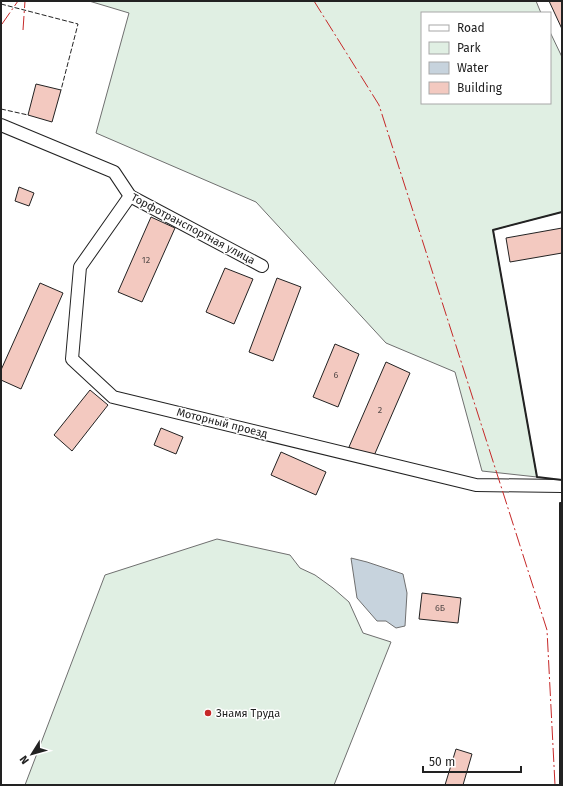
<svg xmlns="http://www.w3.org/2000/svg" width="563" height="786" viewBox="0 0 563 786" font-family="'Fira Sans',sans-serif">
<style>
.green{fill:#e0efe3;stroke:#6f6f6f}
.water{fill:#c7d3dd;stroke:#6f6f6f}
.building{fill:#f3c9c0;stroke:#222}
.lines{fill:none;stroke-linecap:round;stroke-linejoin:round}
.street-casing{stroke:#222;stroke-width:14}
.street{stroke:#fff;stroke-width:12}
.fence{stroke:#222;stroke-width:1;stroke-dasharray:5 2;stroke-linecap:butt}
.wall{stroke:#222;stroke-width:2}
.power{stroke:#c62828;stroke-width:1;stroke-dasharray:14 3 2 3;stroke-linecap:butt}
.poi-dot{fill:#c62828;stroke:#fff;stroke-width:1.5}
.labels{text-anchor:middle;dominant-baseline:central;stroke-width:3;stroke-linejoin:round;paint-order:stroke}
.number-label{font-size:9px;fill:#564c4a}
.street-label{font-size:11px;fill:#222;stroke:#fff}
.poi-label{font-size:11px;fill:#222;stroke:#fff;text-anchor:start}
</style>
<rect width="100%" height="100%" fill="#fff"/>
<g class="green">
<path d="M89,1H536L541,13H422V103H550V32L562,57V212L493,230L537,477L482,471L455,372L386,343L256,202L96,133L129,13Z"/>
<path d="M217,539L290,555L300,568L315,575L333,588L349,602L363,633L391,642L334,785H25L105,575Z"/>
</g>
<path class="water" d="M351,558L367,562L403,574L407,593L405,626L396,628L386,621H377L357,598Z"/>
<g class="building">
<path d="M549,1H562V29Z"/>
<path d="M36,84L61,90L52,122L28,115Z"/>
<path d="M19,187L34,193L29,206L15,201Z"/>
<path d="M151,217L175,228L142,302L118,292Z"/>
<path d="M562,228V253L510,262L506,238Z"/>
<path d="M225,268L253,279L234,324L206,312Z"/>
<path d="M277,278L301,287L273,361L249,352Z"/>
<path d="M40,283L63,293L21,389L1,380V370Z"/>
<path d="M335,344L359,354L338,407L313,397Z"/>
<path d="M386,362L410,373L373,458L349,447Z"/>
<path d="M90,390L108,405L72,451L54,435Z"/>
<path d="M161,428L183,437L176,454L154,445Z"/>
<path d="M281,452L326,472L316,495L271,475Z"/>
<path d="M422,593L461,598L458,623L419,619Z"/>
<path d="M456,749L472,754L463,785H445Z"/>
</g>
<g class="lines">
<g class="street-casing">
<g id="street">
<path d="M1,125L114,172L130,196L262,266"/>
<path d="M130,196L80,267L72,359L113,397L476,485L562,486"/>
</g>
</g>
<use href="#street" class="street"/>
<g class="fence">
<path d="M1,4L78,24L61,90"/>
<path d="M1,109L28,115"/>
</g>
<g class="wall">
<path d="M562,212L493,230L537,477L562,480"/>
<path d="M560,785V503H562"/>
</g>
<g class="power">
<path d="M314,1L379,105L547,630L555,785"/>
<path d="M2,24L18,1"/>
<path d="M23,30L25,1"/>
</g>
</g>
<circle class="poi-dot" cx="208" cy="713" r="4"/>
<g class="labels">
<g class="number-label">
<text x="146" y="260">12</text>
<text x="336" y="375">6</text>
<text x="380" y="410">2</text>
<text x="440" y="608">6Б</text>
</g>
<g class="street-label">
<text transform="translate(193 229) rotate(28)">Торфотранспортная улица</text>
<text transform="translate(222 423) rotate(14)">Моторный проезд</text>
</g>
<g class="poi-label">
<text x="216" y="713">Знамя Труда</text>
</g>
</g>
<rect width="563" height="786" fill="none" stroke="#222222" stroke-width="4"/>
<rect x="421" y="12" width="130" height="92" fill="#ffffff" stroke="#a7a7a7"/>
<rect x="429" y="25" width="20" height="6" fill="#ffffff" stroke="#a7a7a7"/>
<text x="457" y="32" font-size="12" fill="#222222">Road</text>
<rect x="429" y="42" width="20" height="12" fill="#e0efe3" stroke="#a7a7a7"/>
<text x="457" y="52" font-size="12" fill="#222222">Park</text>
<rect x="429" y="62" width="20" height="12" fill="#c7d3dd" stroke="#a7a7a7"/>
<text x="457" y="72" font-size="12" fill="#222222">Water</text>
<rect x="429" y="82" width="20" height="12" fill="#f3c9c0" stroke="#a7a7a7"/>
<text x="457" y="92" font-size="12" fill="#222222">Building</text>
<g transform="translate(32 754) rotate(233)" stroke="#ffffff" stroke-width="3" paint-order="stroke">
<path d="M0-3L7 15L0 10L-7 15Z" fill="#222222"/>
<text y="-6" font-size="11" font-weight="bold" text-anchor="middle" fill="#222222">N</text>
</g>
<path d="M423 766v6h98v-6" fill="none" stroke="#222222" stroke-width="2"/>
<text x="429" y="766" font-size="12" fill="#222222" stroke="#ffffff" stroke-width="3" paint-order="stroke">50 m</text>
</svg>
